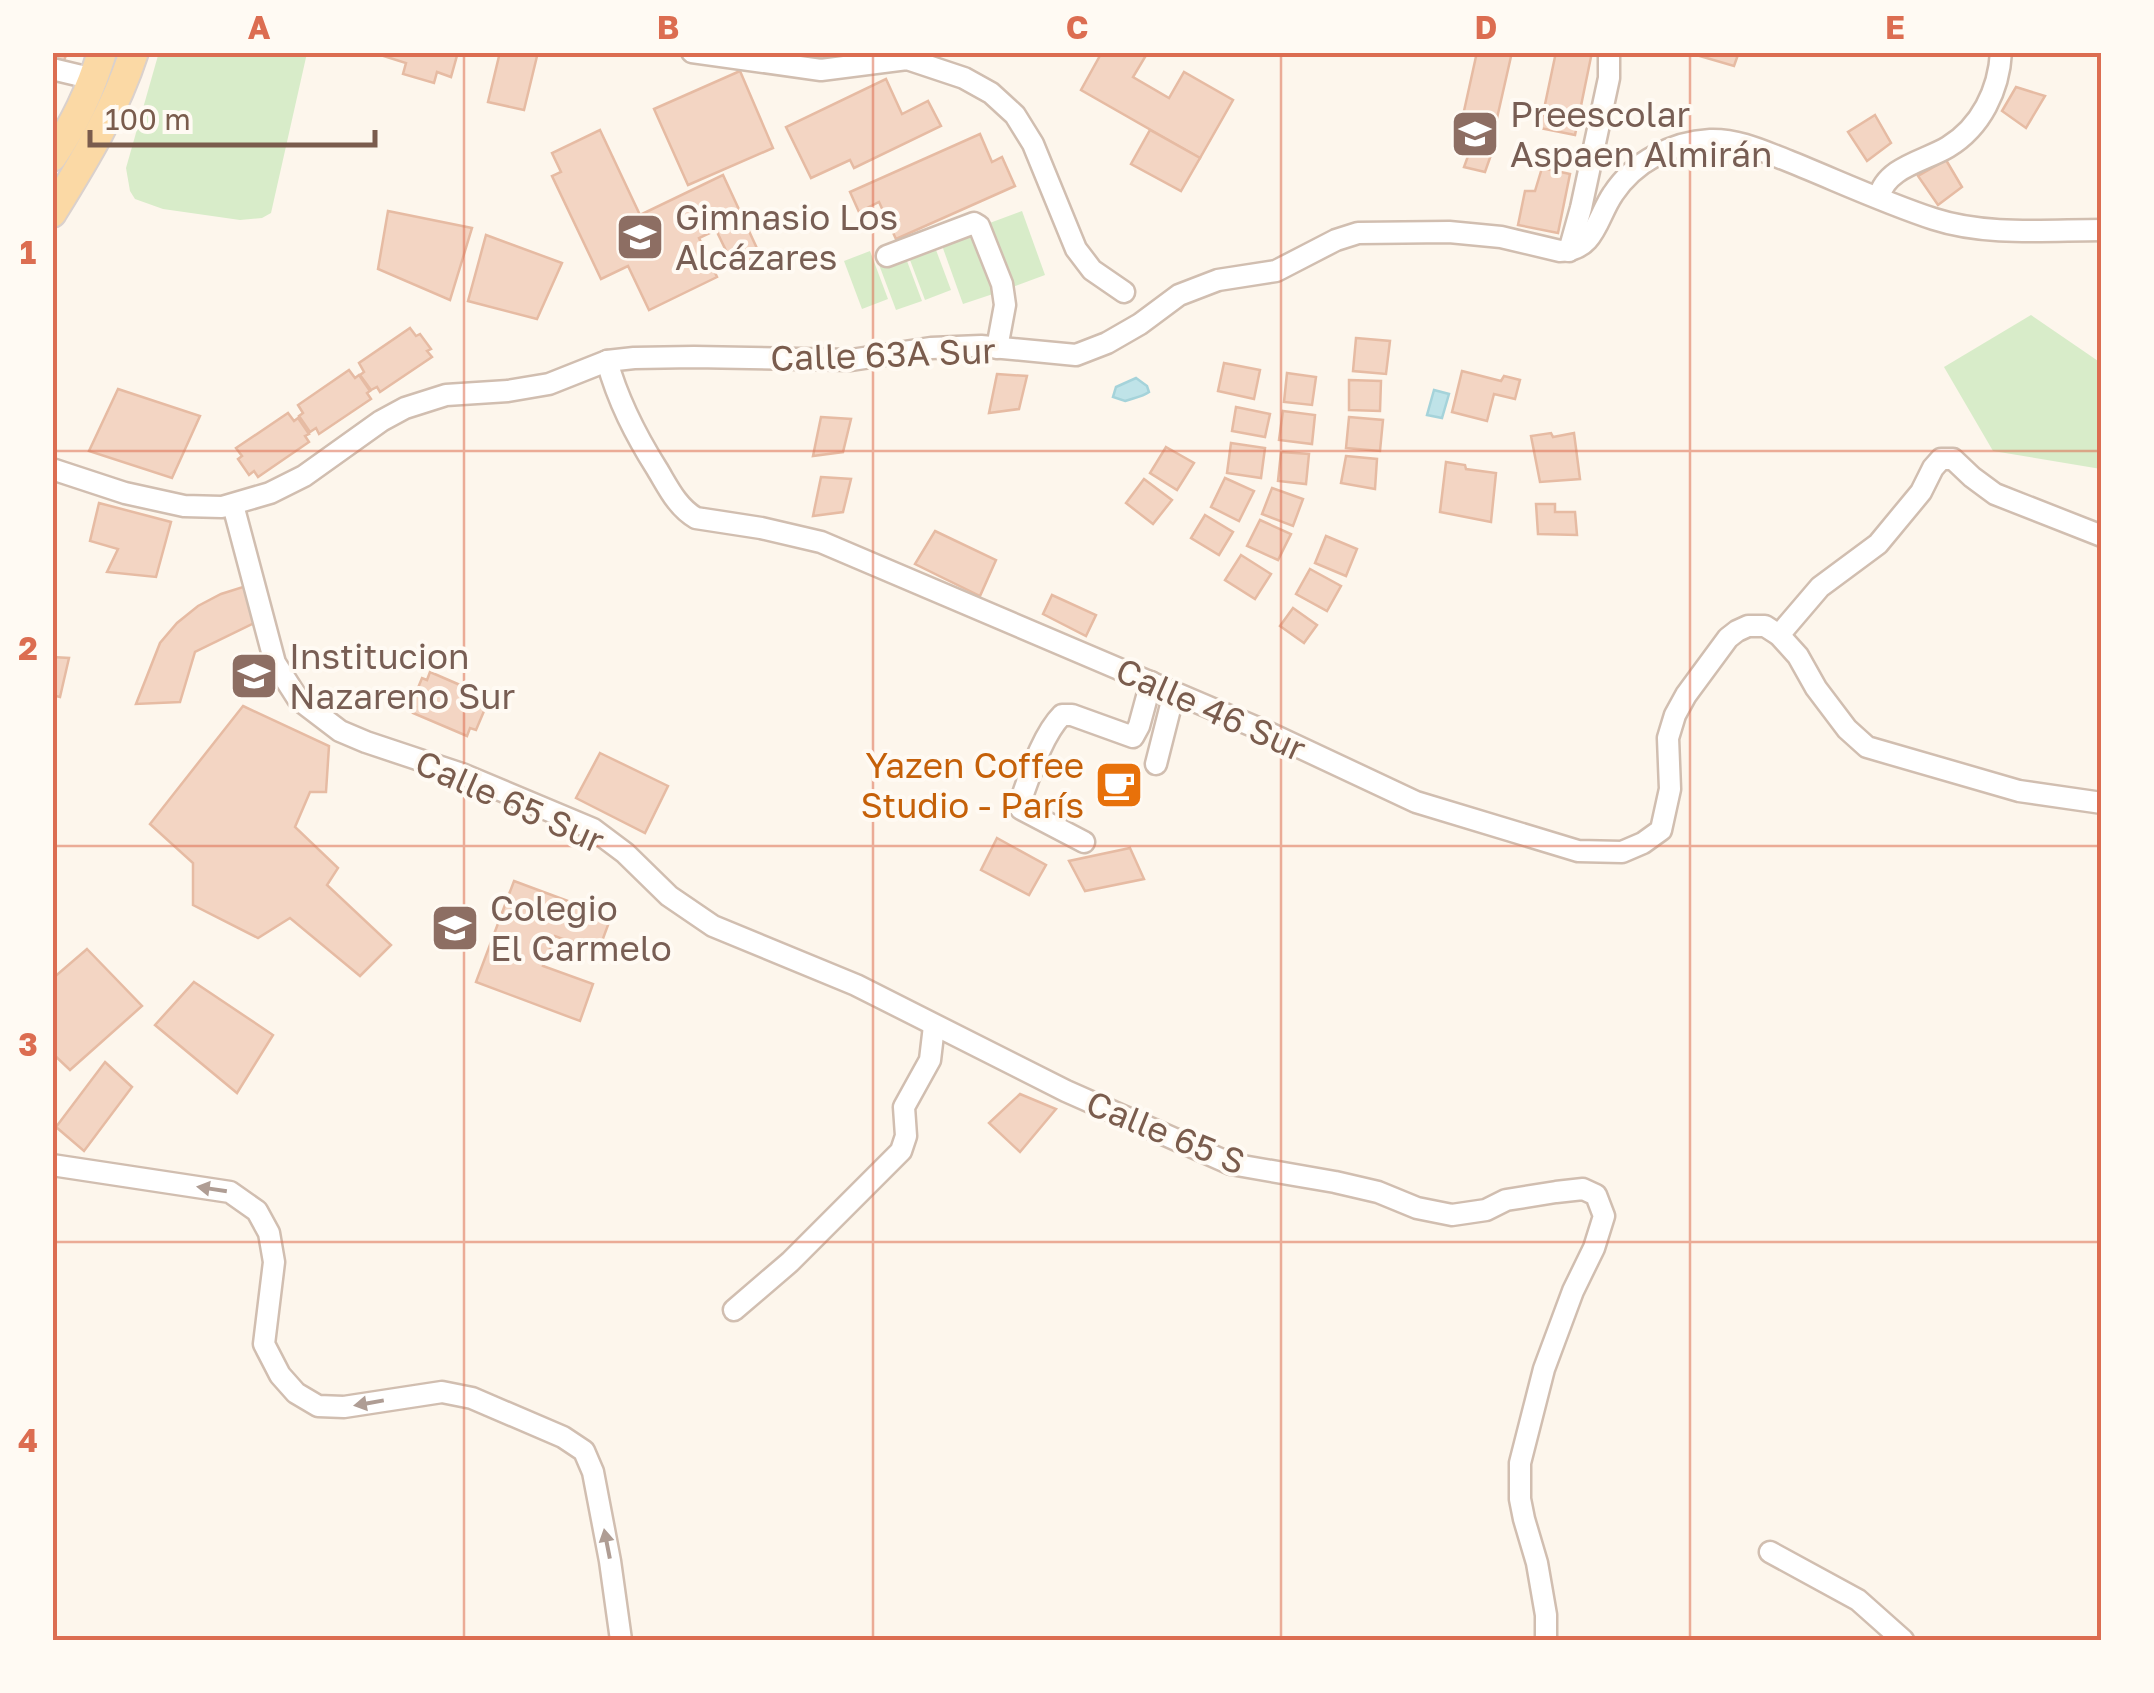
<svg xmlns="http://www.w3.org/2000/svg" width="2154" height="1693" viewBox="0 0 2154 1693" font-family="'Golos Text',sans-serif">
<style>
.green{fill:#d8ecc9}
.water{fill:#bfe3e8;stroke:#a5d3da;stroke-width:2.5}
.building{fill:#f3d5c3;stroke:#e6bba3;stroke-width:2.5}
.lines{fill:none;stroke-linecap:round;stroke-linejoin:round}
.minor-casing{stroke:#d1beb0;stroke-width:25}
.major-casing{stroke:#dad1cd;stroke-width:32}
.minor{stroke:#fff;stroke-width:20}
.major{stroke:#fbd9a5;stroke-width:28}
.oneway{fill:#af9d94}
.grid{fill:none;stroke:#dc6d51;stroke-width:2.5;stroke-opacity:0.55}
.labels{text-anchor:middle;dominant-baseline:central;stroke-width:8;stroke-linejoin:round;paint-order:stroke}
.education-label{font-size:35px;fill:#785e54;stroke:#fffaf3;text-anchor:start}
.street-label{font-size:35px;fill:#7a5c4d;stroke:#fffaf3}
.food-label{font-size:35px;fill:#c56008;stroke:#fffaf3;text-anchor:end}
.neatline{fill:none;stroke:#dc6d51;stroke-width:4}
.grid-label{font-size:32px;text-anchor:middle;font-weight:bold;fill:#dc6d51}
</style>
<rect width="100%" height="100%" fill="#fdf6ec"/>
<g class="green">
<path d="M159,52L307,53L271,213L262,218L240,220L163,209L135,199L130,191L126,168Z"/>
<path d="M1022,211L1045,275L1010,288L987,224Z"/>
<path d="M975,227L999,292L963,304L940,240Z"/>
<path d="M933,242L951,290L925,300L907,252Z"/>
<path d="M870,251L888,299L862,309L844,261Z"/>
<path d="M904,253L922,301L896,310L878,262Z"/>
<path d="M2031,315L2101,363V469L1993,451L1944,367Z"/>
</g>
<g class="water">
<path d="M1136,378L1147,386L1149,392C1142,397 1133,398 1125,401L1113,397L1116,387Z"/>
<path d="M1434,390L1449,394L1442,418L1427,415Z"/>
</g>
<g class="building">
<path d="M52,52H67L64,61L52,58Z"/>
<path d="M371,52H458L451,77L437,72L434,83L403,74L406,63Z"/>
<path d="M500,52H538L524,110L488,102Z"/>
<path d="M1102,52H1148L1133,77L1169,98L1184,72L1233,100L1200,158L1081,90Z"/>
<path d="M1477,52H1512L1495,127L1462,120Z"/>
<path d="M1556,52H1592L1575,135L1540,128Z"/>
<path d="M1686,52H1739L1734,66Z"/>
<path d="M740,71L773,148L688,185L654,109Z"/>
<path d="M886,79L902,114L928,101L941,126L854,168L850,160L811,178L786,127Z"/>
<path d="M2016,87L2045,96L2026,128L2002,111Z"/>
<path d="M1875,115L1891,143L1867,161L1848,132Z"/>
<path d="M600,130L640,215L723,175L761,257L735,269L716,230L699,238L717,277L649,310L628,266L601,279L552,176L561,172L552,153Z"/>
<path d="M1150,130L1200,158L1181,191L1131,164Z"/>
<path d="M980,134L992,162L1002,157L1015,186L896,239L879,202L859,212L850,192Z"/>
<path d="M1472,145L1492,152L1485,172L1464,167Z"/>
<path d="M1946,160L1962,187L1938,205L1918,176Z"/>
<path d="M1542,168L1570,174L1558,233L1518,225L1525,191H1535Z"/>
<path d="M388,211L472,228L450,300L378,269Z"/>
<path d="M486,235L562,263L537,319L468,301Z"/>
<path d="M410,328L416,336L420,334L431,349L427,351L432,357L380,392L377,387L371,390L360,375L364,372L359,363Z"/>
<path d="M1356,338L1390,341L1386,374L1353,371Z"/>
<path d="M1224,363L1260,370L1254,399L1218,391Z"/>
<path d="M349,370L355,378L359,375L370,391L367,393L371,399L319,434L316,428L310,432L299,416L303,413L298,405Z"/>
<path d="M1462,371L1501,381L1504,376L1520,380L1515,399L1494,394L1487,421L1452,412Z"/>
<path d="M1287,373L1316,377L1312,405L1284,402Z"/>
<path d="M997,374L1027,376L1019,409L989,413Z"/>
<path d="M1349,380L1381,381L1380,411L1349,410Z"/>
<path d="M118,389L200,416L172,478L89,451Z"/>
<path d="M1236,407L1270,414L1265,437L1232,431Z"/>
<path d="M1283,411L1315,415L1312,444L1279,440Z"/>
<path d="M288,413L294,421L298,418L309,434L305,436L309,442L258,477L254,471L249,475L238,459L242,456L236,448Z"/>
<path d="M821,417L851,419L843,452L813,456Z"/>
<path d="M1349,417L1383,420L1380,451L1346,448Z"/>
<path d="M1551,433L1553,437L1574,433L1580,479L1540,482L1531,436Z"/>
<path d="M1231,443L1265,448L1261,478L1227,473Z"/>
<path d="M1166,447L1194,463L1177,490L1150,473Z"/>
<path d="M1281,452L1309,454L1306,484L1278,481Z"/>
<path d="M1346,456L1377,459L1375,489L1341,483Z"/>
<path d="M1446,462L1465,465L1466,469L1496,473L1491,522L1440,512Z"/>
<path d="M821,477L851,479L843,512L813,516Z"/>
<path d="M1225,478L1254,491L1239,521L1211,507Z"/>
<path d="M1144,479L1172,500L1153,524L1126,503Z"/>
<path d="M1272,488L1303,499L1293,526L1262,514Z"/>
<path d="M99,503L171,522L156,577L107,572L118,549L90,541Z"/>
<path d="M1536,504H1555V512H1575L1577,535L1538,534Z"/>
<path d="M1205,515L1233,532L1219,555L1191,538Z"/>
<path d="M1260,520L1291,534L1278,560L1247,546Z"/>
<path d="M935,531L996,560L980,596L915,564Z"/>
<path d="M1326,536L1357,549L1346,576L1315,563Z"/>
<path d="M1241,555L1271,574L1255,599L1225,580Z"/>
<path d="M1310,569L1341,586L1327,611L1296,594Z"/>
<path d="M246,586L256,622L195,652L180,702L136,704L160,643L177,623L198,606L221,594Z"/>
<path d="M1052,595L1096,615L1086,636L1043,614Z"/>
<path d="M1293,608L1317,625L1304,643L1280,626Z"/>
<path d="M52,657L69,658L60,697L52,695Z"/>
<path d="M430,672L481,694L478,701L487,704L476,730L470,728L467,736L413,713L415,707L411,705L422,678L427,680Z"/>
<path d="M243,706L329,746L326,792H310L295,827L338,868L327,885L391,945L360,976L290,918L258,938L193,905V863L150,824Z"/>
<path d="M600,753L668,786L645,833L576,798Z"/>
<path d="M997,838L1046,865L1029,895L981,870Z"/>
<path d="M1130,848L1144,879L1085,891L1069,861Z"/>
<path d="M514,881L611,917L598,952L555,936L543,966L593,984L580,1021L476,982Z"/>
<path d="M87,949L142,1006L70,1070L52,1053V979Z"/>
<path d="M194,982L273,1035L237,1093L155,1025Z"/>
<path d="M105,1062L132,1087L84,1151L56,1127Z"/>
<path d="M1020,1094L1056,1109L1020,1152L989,1123Z"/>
</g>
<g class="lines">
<g class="minor-casing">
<g id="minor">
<path d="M692,52L821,70L907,59L964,78L991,93L1015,115L1033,144L1076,249L1092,270L1124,292"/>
<path d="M52,69L94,79"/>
<path d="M1879,197C1886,167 1925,161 1948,147C1981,127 1999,90 2001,52"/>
<path d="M1569,251L1581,208L1609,78V52"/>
<path d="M887,256L974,223L979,226L1002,284L1005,305L997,348"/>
<path d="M607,361C618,401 635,434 657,469C668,487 677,507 696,518L761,528L821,542L1267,732L1416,802L1578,851L1622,852L1643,843L1661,830L1670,789L1668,738L1675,715L1686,695L1728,638L1737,631L1748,626H1765L1779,635L1798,656L1816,688L1847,729L1867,747L2019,791L2102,803"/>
<path d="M52,469L125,493L184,506L222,507L270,493L304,476L381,421L405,408L446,395L508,391L549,384L607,361L634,358L694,357L851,360L931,348L981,346L1076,355L1107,343L1140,324L1179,295L1218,280L1276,271L1336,240L1358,233L1449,232L1501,237L1560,251C1595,251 1597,217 1613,194C1634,162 1672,142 1710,140C1739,139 1765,152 1791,162C1838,181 1885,203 1934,219C1986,236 2047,230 2102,230"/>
<path d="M233,505L275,663L298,699L340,731L366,742L462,774L593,829L625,853L669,896L713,926L856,985L1066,1091L1231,1164L1335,1182L1378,1192L1417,1208L1452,1215L1486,1210L1506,1200L1556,1192L1583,1189L1596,1195L1604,1216L1594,1248L1573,1291L1544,1369L1520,1463V1499L1524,1519L1537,1563L1546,1615V1640"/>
<path d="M1779,635L1820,587L1878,544L1921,492L1933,468L1941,459H1953L1972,477L1995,494L2102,536"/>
<path d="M1156,764L1174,693"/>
<path d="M1084,842L1021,809L1019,805C1029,778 1042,735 1062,715H1072L1133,737L1139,726L1151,682"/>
<path d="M52,1165L230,1192L257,1211L269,1233L274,1262L264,1344L280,1375L296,1393L318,1406L344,1407L442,1392L472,1398L563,1437L584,1451L593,1472L610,1561L621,1640"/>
<path d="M734,1310L790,1262L901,1151L906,1136L904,1107L930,1060L934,1026"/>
<path d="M1770,1552L1858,1600L1903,1640"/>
</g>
</g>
<g class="major-casing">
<g id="major">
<path d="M52,157C74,125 91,89 102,52"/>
<path d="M52,213C84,161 115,111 134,52"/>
</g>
</g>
<use href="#minor" class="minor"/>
<use href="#major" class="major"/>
</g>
<defs><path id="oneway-solid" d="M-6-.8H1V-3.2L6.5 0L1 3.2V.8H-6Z" transform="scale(2.5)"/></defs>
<g class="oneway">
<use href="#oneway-solid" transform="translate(212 1189) rotate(-171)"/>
<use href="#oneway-solid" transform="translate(369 1403) rotate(170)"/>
<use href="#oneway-solid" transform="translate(607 1544) rotate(-101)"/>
</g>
<path class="grid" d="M464,52V1640M873,52V1640M1281,52V1640M1690,52V1640M52,451H2102M52,846H2102M52,1242H2102"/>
<defs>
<g id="school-square" transform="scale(2.5)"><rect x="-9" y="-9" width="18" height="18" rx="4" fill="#8d6e63" stroke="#fffaf3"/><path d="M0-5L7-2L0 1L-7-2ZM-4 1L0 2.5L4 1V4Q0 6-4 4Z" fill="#fff"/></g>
<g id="cafe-square" transform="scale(2.5)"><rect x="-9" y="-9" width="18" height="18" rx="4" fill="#e8710a" stroke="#fffaf3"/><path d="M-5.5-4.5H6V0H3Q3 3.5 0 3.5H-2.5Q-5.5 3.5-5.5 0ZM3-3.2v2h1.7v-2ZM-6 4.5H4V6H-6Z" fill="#fff"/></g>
</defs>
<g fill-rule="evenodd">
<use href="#school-square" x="1475" y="134"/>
<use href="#school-square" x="640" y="237"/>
<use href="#school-square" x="254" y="676"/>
<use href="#cafe-square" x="1119" y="785"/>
<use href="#school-square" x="455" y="928"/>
</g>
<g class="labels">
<g class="education-label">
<text x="1510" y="114">Preescolar<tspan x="1510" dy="40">Aspaen Almirán</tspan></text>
<text x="675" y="217">Gimnasio Los<tspan x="675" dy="40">Alcázares</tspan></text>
<text x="289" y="656">Institucion<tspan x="289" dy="40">Nazareno Sur</tspan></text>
<text x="490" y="908">Colegio<tspan x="490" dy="40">El Carmelo</tspan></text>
</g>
<g class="street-label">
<text transform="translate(883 354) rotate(-2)">Calle 63A Sur</text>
<text transform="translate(1211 709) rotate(24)">Calle 46 Sur</text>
<text transform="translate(510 801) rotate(24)">Calle 65 Sur</text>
<text transform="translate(1166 1132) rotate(22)">Calle 65 S</text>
</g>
<g class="food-label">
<text x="1084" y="765">Yazen Coffee<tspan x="1084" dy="40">Studio - París</tspan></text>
</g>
</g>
<rect width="2154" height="1693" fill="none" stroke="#fffaf3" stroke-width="110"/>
<path d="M90 130v15h285v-15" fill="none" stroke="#7a5c4d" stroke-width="5"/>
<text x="105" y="130" font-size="30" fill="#7a5c4d" stroke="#fffaf3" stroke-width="8" paint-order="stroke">100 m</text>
<rect x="55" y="55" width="2044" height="1583" class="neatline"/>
<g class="grid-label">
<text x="259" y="39">A</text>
<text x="668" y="39">B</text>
<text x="1077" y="39">C</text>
<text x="1486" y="39">D</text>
<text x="1895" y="39">E</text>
<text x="28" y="264">1</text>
<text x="28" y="660">2</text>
<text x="28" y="1056">3</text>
<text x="28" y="1452">4</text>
</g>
</svg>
